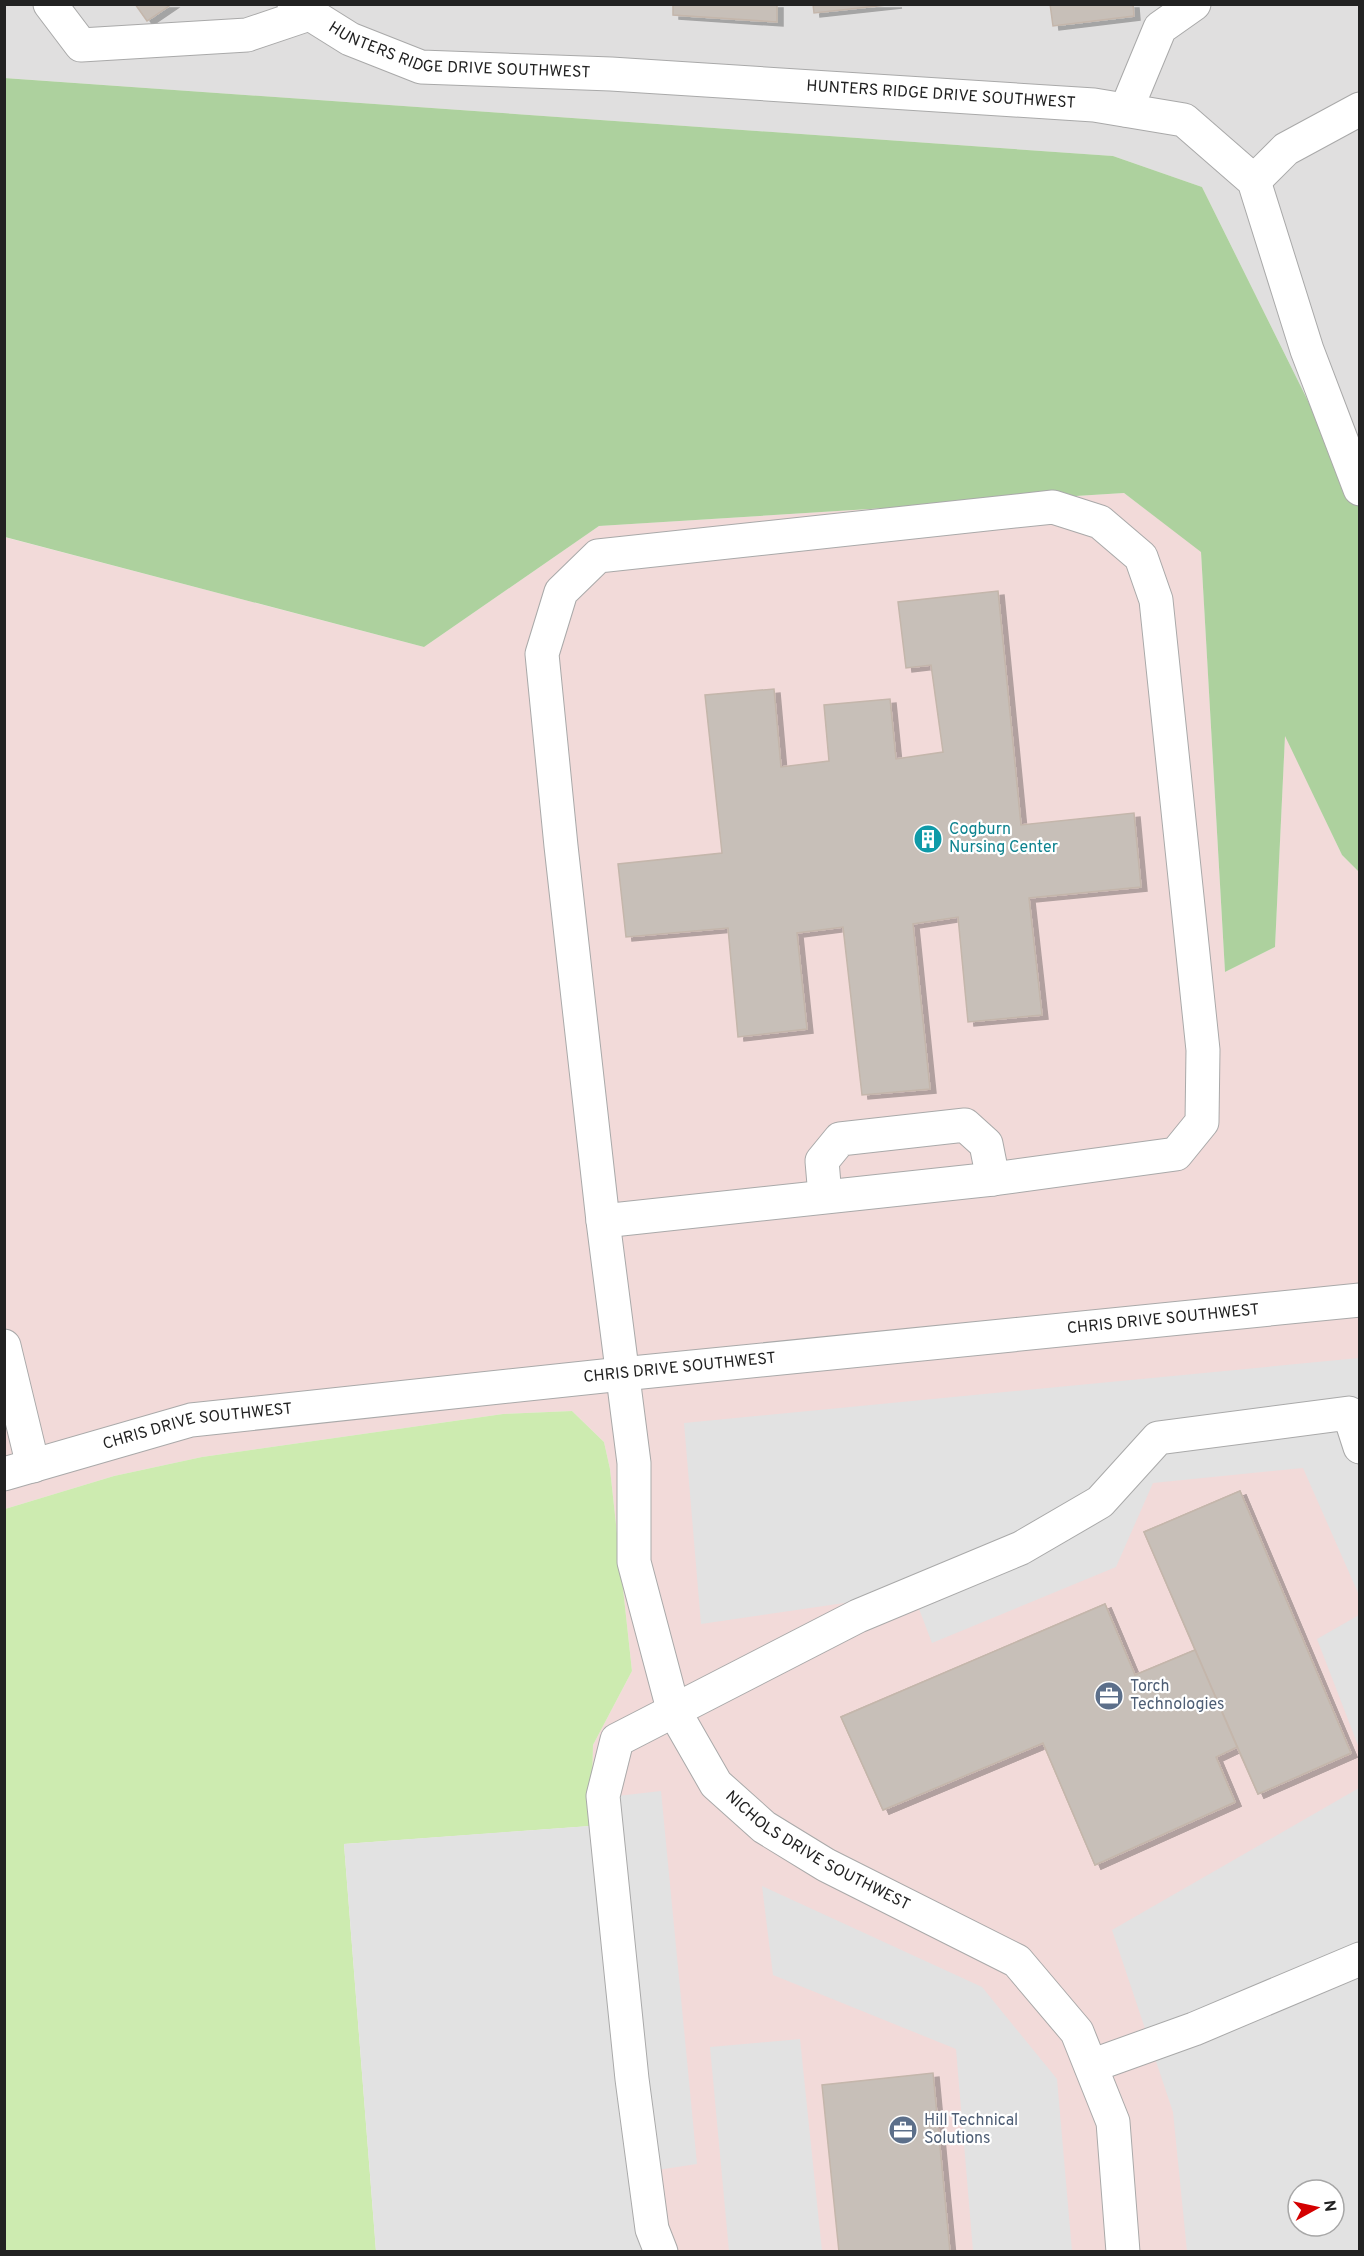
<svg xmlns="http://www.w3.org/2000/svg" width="1364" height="2256" viewBox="0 0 1364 2256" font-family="Overpass,sans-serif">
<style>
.residential{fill:#e0dfdf}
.commercial{fill:#f2dad9;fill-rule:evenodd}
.grass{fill:#cdebb0}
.forest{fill:#add19e}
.parking{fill:#e2e2e2;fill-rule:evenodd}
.building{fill:#c7bfb8;stroke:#c4b6ab;stroke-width:1.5;filter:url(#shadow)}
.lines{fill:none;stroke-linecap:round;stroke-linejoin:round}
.minor-casing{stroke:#a9a9a9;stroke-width:35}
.minor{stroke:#fff;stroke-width:33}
.labels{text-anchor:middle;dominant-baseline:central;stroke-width:4.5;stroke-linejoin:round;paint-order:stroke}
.street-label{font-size:16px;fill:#222;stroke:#fff}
.culture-label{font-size:16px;fill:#0d838f;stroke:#fff;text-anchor:start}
.service-label{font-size:16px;fill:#4e5e75;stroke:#fff;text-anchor:start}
</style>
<defs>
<filter id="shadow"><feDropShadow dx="6" dy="4" stdDeviation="0" flood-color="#0004"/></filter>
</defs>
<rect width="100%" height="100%" fill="#f2efe9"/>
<path class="residential" d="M4,5H1359V504L1202,187L1113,156L5,78Z"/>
<path class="commercial" d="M1124,493L1201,551L1225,972L1275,947L1285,734L1342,855L1359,872V2251H376L591,1825L593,1745L632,1671L610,1469L604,1442L572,1411L503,1414L202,1457L114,1476L5,1509L4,537L424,647L599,526ZM1298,2190H1334V2226H1298Z"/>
<path class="grass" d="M572,1411L604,1442L610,1469L632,1671L593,1745L591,1826L344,1844L376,2251L5,2252V1509L114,1476L202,1457L503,1414Z"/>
<path class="forest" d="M4,78L1113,156L1202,187L1359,504V872L1342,855L1285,736L1275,947L1225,972L1201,552L1124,493L599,526L424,647L5,537Z"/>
<g class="parking">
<path d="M1359,1358V1595L1303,1468L1153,1483L1116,1567L932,1643L913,1593L701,1624L684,1423Z"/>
<path d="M1359,1615V1748L1317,1639Z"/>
<path d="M1359,1788V2251H1187L1173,2112L1112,1930ZM1298,2190H1334V2226H1298Z"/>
<path d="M661,1791L697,2164L644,2172L664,2251H376L344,1844L590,1826L591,1799Z"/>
<path d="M762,1886L982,1987L1057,2079L1072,2251H973L956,2049L773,1975Z"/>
<path d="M800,2039L822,2251H729L710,2047Z"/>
</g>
<g class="building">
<path d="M135,4H172L147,21Z"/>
<path d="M673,4H777V22L673,15Z"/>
<path d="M813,4H896L814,13Z"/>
<path d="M1050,4H1133L1134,16L1053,26Z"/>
<path d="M998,591L1021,825L1134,813L1141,887L1029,898L1042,1015L968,1022L958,917L913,924L930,1089L862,1095L843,927L797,933L807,1029L738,1037L728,928L626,937L618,864L722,853L705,695L774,689L781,767L829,761L824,705L890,699L896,759L943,752L931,665L906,668L898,602Z"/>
<path d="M1240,1491L1351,1753L1258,1794L1237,1747L1216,1757L1235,1802L1095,1865L1043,1743L883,1810L841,1717L1105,1604L1135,1675L1195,1650L1144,1532Z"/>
<path d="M1240,1491L1351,1753L1258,1794L1144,1532Z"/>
<path d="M1105,1604L1135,1675L1195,1650L1237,1747L1216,1757L1235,1802L1095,1865L1043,1743L883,1810L841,1717Z"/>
<path d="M933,2073L950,2252H839L822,2085Z"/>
</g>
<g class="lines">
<g class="minor-casing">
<g id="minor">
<path d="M50,4L81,45L247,35L309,14"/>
<path id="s1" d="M294,4L350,39L421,67L611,74L1094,105L1184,120L1254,181L1307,350L1360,489"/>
<path d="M1126,110L1160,28L1194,4"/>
<path d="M1254,181L1286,149L1360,109"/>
<path d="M1053,507L1100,522L1141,557L1156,600L1203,1050L1202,1122L1176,1154L993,1179L603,1221L561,846L542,654L561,592L598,556Z"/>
<path d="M825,1196L822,1161L840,1139L965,1125L986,1144L993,1179"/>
<path id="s2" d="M603,1221L634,1463V1562L673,1709L716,1784L764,1827L826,1865L1017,1961L1077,2032L1113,2122L1123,2252"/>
<path d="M4,1346L33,1466"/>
<path id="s3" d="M4,1474L191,1420L622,1374L1360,1300"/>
<path d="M1091,2066L1194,2029L1360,1959"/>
<path d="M661,2252L652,2229L632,2079L603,1796L617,1740L858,1616L1021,1548L1100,1502L1158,1438L1349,1413L1360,1447"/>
</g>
</g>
<use href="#minor" class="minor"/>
</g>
<defs>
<g id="building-disc" transform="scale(1.5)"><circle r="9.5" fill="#0f9aa8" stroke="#fff"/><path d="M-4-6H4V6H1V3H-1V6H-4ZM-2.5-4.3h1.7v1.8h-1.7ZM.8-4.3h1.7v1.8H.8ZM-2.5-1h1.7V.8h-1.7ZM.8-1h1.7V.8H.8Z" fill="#fff"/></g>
<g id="office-disc" transform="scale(1.5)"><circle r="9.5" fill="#5c6f8a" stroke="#fff"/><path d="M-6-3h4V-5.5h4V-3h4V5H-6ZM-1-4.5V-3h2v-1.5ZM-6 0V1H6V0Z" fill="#fff"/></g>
</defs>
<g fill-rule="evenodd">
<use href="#building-disc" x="928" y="839"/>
<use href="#office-disc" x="1109" y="1696"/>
<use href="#office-disc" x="903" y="2130"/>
</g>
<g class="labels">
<g class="street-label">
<text stroke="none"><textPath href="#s1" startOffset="177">HUNTERS RIDGE DRIVE SOUTHWEST</textPath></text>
<text stroke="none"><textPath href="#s1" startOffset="663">HUNTERS RIDGE DRIVE SOUTHWEST</textPath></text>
<text stroke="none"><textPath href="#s3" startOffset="1172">CHRIS DRIVE SOUTHWEST</textPath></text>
<text stroke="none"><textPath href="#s3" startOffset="686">CHRIS DRIVE SOUTHWEST</textPath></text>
<text stroke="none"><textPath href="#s3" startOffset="200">CHRIS DRIVE SOUTHWEST</textPath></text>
<text stroke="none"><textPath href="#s2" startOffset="704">NICHOLS DRIVE SOUTHWEST</textPath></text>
</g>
<g class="culture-label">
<text x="949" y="830">Cogburn<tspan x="949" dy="18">Nursing Center</tspan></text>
</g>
<g class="service-label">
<text x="1130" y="1687">Torch<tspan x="1130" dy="18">Technologies</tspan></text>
<text x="924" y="2121">Hill Technical<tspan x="924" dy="18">Solutions</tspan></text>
</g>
</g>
<rect width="1364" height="2256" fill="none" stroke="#222222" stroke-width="12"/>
<g transform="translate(1316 2208) rotate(82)"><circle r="28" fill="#ffffff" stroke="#a7a7a7" stroke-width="1.5"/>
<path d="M0-4.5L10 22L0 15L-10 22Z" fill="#d40000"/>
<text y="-9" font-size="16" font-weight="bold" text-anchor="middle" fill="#222222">N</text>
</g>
</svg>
